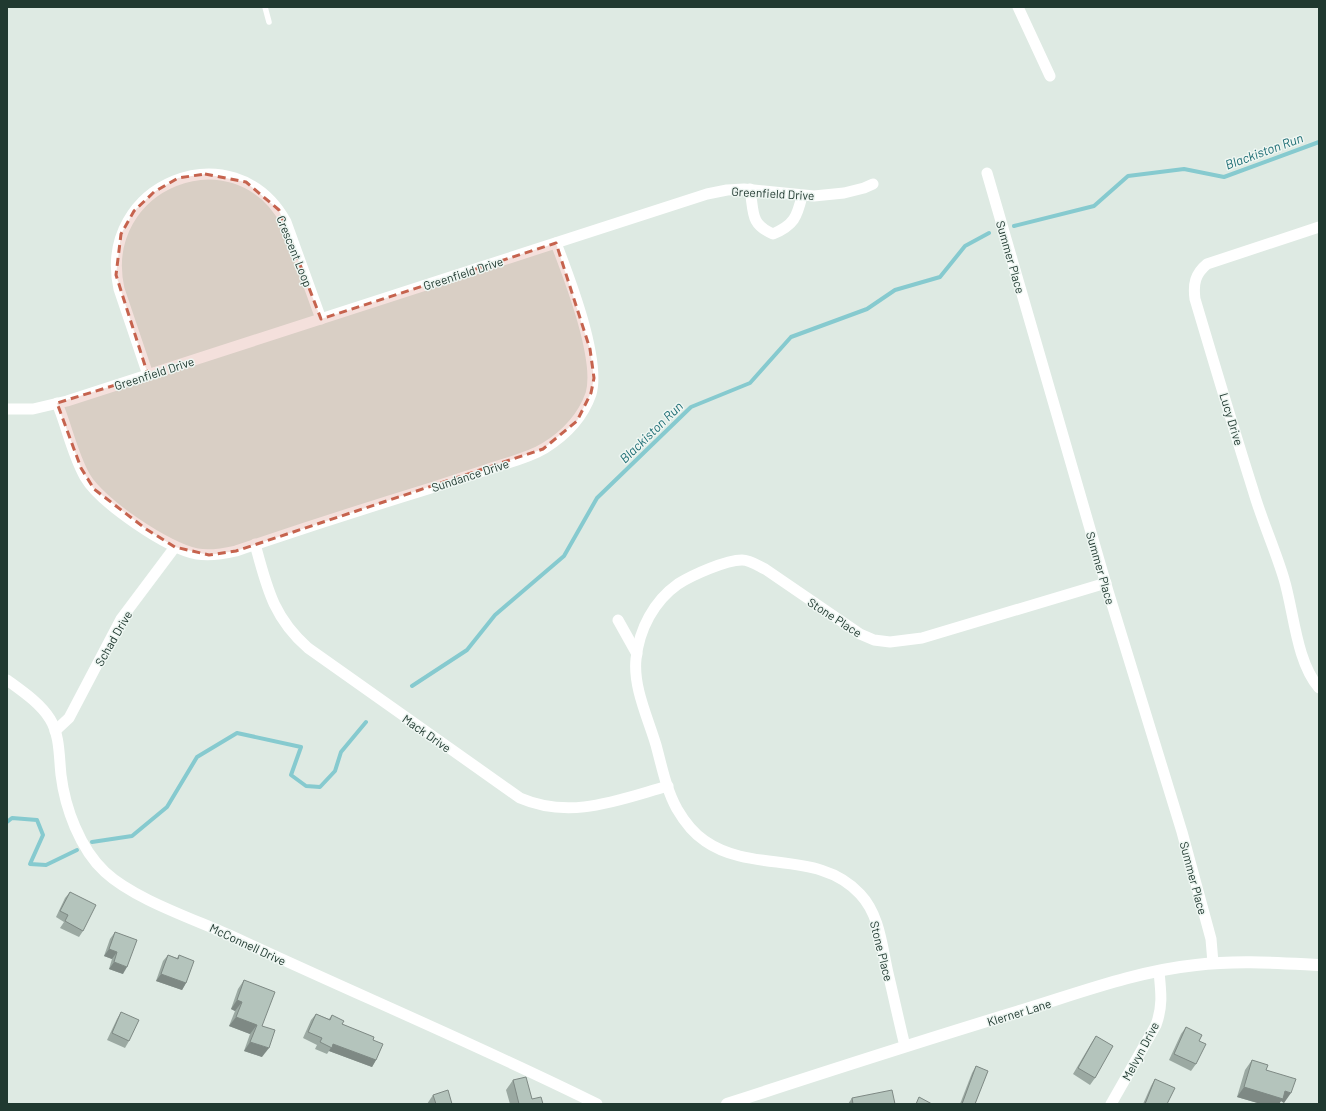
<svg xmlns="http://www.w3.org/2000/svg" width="1326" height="1111" viewBox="0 0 1326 1111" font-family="Barlow,sans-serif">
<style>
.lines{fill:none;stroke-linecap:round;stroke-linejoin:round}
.stream{stroke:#86cacf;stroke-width:4}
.service{stroke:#fff;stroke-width:5.5}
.minor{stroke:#fff;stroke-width:11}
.tertiary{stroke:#fff;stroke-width:12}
.wall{fill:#9ba9a2}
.shaded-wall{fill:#7e8984}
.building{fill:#b4c4bc;stroke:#7e8984}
.marked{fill:#c6634e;fill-opacity:0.2;stroke:#c6634e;stroke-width:3;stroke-dasharray:8 5;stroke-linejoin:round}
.labels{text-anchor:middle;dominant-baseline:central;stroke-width:3;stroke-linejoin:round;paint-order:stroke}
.street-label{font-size:12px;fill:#203930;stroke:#eef6f2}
.water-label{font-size:13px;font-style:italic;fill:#1c6c73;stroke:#eef6f2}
</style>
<rect width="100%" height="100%" fill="#deeae3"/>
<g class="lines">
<g class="stream">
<path d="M1014,226L1094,206L1128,176L1184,169L1224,177L1319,142"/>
<path d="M412,686L467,650L495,615L564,556L597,498L691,407L750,383L791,337L867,309L895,290L940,277L965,246L989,233"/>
<path d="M7,822L12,818L37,820L43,835L30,864L46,865L77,850"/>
<path d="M92,842L132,836L167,807L197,757L237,733L301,747L291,775L306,786L320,787L335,771L341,752L366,722"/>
</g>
<path class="service" d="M265,7L269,22"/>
<g class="minor">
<path d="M1018,7L1050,76"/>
<path d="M987,173L1108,591L1182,832L1211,939L1213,963"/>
<path d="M750,189C754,213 750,224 773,234C794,225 797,217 802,196"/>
<path d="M1319,227L1207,264C1195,274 1193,284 1195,299C1214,363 1233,427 1253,490C1262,521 1275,549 1284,579C1294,612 1296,661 1319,688"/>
<path d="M148,375L119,289C96,184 234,128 286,222L321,319"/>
<path d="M57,403C67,427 72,454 85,477C100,503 168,549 197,554C210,556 223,554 236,551C301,529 366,508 431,488C449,482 468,476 486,470C505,463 527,459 545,448C566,435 583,417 591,394C601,359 569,277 556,243"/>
<path d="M7,409H33L67,401L707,194L727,190L744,189L814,196L844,193L864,188L873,184"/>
<path d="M255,544C267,588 273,617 308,648L520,798C571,820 618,800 668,786"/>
<path d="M618,620L637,654"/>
<path d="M7,680C22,691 40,703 50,719C60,735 59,757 61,775C65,808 80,849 105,872C135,900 197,920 236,938C356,994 478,1045 597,1104"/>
<path d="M55,731L69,718L121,619L175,547"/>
<path d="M905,1046C899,1022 894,998 888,973C882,947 880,915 860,894C819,849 752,874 705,841C693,833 684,821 677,809C666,789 662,767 656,745C648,718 633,687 636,659C639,629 654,601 678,584C692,575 726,560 742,560C750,560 757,565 765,569L860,634L874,640L890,642L922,638L1106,583"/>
<path d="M1111,1104L1156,1025C1163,1006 1161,992 1159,972"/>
</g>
<path class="tertiary" d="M727,1104C825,1072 924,1040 1023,1010C1079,993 1137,971 1196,965C1237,960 1278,963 1319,965"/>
</g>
<g class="wall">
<path d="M70,892L83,931L79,937L60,928L64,922L56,917L65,898Z"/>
<path d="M115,932L123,974L109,969L112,959L104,956L110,939Z"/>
<path d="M168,955L177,958L179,955L186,983L182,990L156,981L163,961Z"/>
<path d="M244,980L262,1026V1057L244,1051L250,1034L229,1026L235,1011L231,1009L238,989Z"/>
<path d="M121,1012L129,1041L125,1048L107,1040L117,1019Z"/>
<path d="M316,1014L329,1019L332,1015L342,1024L373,1040L376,1060L372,1067L329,1051L327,1054L315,1049L317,1045L303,1038L311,1020Z"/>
<path d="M1186,1027L1196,1064L1191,1071L1169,1060L1181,1034Z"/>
<path d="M1096,1036L1095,1078L1090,1085L1073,1074L1092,1042Z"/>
<path d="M1252,1060L1266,1070L1284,1103L1281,1101L1279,1104H1261L1237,1097L1245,1070Z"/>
<path d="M976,1066L975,1104H960L972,1073Z"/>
<path d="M1155,1079L1167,1104H1143L1151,1086Z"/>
<path d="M513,1080L532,1099L543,1104H510L506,1090Z"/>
<path d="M433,1095L452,1104H427Z"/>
<path d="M852,1098L895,1104H848Z"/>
</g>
<g class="shaded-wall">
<path d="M109,949L117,952L112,959L104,956Z"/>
<path d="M114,962L127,967L123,974L109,969Z"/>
<path d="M161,974L186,983L182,990L156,981Z"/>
<path d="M237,1000L242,1002L235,1011L231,1009Z"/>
<path d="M236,1017L257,1025L250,1034L229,1026Z"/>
<path d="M250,1042L269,1048L262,1057L244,1051Z"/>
<path d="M333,1044L376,1060L372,1067L329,1051Z"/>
<path d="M1244,1087L1285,1091L1291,1093L1284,1103L1281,1101L1279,1104H1261L1237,1097Z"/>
</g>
<g class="building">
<path d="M70,892L96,905L83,931L65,921L68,915L60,911Z"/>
<path d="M115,932L137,940L127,967L114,962L117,952L109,949Z"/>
<path d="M168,955L178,959L179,955L194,961L186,983L161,974Z"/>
<path d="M244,980L275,992L262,1026L275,1030L269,1048L250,1042L257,1025L236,1017L242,1002L237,1000Z"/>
<path d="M121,1012L139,1020L129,1041L112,1033Z"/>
<path d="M316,1014L330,1020L332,1015L344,1021L342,1024L374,1037L373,1040L383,1044L376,1060L333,1044L332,1048L320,1042L322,1038L308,1032Z"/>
<path d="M1186,1027L1202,1035L1199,1041L1206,1044L1196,1064L1174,1054Z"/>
<path d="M1096,1036L1113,1046L1095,1078L1078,1068Z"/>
<path d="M1252,1060L1268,1065L1266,1070L1296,1079L1291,1093L1285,1091L1283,1099L1244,1087Z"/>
<path d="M976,1066L988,1071L975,1104H962Z"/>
<path d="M526,1077L532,1099L541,1097L543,1104H519L513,1080Z"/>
<path d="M1155,1079L1175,1088L1167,1104H1145Z"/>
<path d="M448,1090L452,1104H436L433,1095Z"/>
<path d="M892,1090L895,1104H853L852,1098Z"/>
<path d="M919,1097L932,1104H916Z"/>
</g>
<path class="marked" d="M205,174L246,182L279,210L321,319L556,243L590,349L594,378L591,393L577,421L543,449L236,551L209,555L175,547L146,529L94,489L81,468L57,403L148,375L116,275L121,234L134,211L154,192L178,178Z"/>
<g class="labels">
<g class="street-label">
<text transform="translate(773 193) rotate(3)">Greenfield Drive</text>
<text transform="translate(295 251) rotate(68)">Crescent Loop</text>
<text transform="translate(1011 257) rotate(74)">Summer Place</text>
<text transform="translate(463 273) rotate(-18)">Greenfield Drive</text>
<text transform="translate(154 373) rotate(-18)">Greenfield Drive</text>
<text transform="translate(1232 419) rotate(73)">Lucy Drive</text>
<text transform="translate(470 475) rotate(-18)">Sundance Drive</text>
<text transform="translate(1101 568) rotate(74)">Summer Place</text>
<text transform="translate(835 617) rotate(33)">Stone Place</text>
<text transform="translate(113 638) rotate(-60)">Schad Drive</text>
<text transform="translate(427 733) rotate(35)">Mack Drive</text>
<text transform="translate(1194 878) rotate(75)">Summer Place</text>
<text transform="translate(248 944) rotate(25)">McConnell Drive</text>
<text transform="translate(882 951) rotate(76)">Stone Place</text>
<text transform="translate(1019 1012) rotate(-17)">Klerner Lane</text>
<text transform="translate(1140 1051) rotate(-62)">Melvyn Drive</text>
</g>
<g class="water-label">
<text transform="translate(1264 151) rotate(-20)">Blackiston Run</text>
<text transform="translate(651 432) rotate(-44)">Blackiston Run</text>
</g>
</g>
<rect width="1326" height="1111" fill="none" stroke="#203930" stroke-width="16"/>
</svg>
